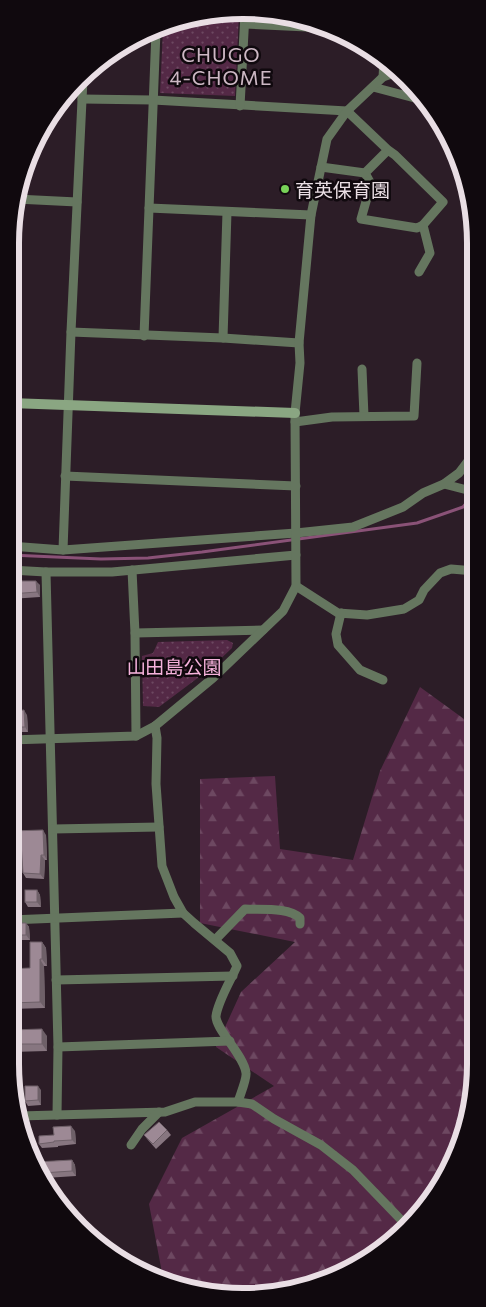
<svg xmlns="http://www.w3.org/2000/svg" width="486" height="1307" viewBox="0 0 486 1307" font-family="Commissioner,'Noto Sans JP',sans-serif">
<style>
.green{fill:url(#green-dots)}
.forest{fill:url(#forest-firs)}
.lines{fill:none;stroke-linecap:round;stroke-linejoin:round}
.stream{stroke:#8a5277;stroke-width:3}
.street{stroke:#65765f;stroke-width:9}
.secondary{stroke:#8aa682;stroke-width:10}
.wall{fill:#877680}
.shaded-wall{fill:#6e6068}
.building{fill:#9d8995;stroke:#6e6068}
.poi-dot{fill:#78d258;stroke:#10090e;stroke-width:2}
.labels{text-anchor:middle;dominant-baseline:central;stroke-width:5;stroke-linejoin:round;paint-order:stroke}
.poi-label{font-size:19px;fill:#e9dee4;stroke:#10090e;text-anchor:start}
.park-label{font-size:19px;fill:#f6b2dc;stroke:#10090e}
.neighbourhood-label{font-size:20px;letter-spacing:1px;fill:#cdb8c4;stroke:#10090e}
.rim{fill:none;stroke:#e9dee4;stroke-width:6}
</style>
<defs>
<pattern id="green-dots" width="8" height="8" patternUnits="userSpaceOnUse" patternTransform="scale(1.25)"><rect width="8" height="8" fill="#542946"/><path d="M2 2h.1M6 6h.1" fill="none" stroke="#6d4861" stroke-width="1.8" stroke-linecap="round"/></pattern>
<pattern id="forest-firs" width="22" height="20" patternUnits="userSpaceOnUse" patternTransform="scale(1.25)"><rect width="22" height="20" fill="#542946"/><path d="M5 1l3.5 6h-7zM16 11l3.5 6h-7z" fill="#6d4861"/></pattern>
</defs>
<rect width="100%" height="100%" fill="#2c1d27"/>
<g class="green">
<path d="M213,12L239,14L235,96L160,93L163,29Z"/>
<path d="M227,640L233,643L232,648L211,668L159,707L143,706L142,656L153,653L158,642Z"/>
</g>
<path class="forest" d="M420,687L475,727L476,1064L468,1125L428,1206L372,1258L289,1292L212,1295L163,1278L149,1204L182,1138L274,1086L216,1047L241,992L295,942L200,923V779L275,776L280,849L353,860L380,771Z"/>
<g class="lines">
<path class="stream" d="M10,555L101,559L148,558L202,552L417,523L463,507L474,494"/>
<g class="street">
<path d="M245,24L328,28"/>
<path d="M383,77L384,61"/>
<path d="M373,87L426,101"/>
<path d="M82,99L153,100L347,111L388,150L395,155L443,202L423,225L417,228L361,219L371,184L365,173L388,150"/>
<path d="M240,106L245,14"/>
<path d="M321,167L365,173"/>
<path d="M16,199L77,202"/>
<path d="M149,208L311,215"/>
<path d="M419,272L430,253L423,225"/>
<path d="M71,332L223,338L299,343"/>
<path d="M144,336L156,31"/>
<path d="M223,338L227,212"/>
<path d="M362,369L364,416"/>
<path d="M295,422L332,417L414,416L417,363"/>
<path d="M65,476L296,486"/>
<path d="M444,484L475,492"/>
<path d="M10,546L63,550L296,533L353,527L403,507L423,493L444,484L459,473L475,452"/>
<path d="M63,550L71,332L83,79"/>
<path d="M10,570L46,572H112L296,555"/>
<path d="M132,570L135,633L136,736"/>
<path d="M46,572L58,1047L57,1115"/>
<path d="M296,586L338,613L367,615L404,609L419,600L424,590L440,573L451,569L475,571"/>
<path d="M341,613L336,634L338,645L360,670L383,680"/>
<path d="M135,633L263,630"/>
<path d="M155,726L157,738L156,784L162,866L174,897L183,913L194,923L230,953L237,966C231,980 218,1001 216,1016C215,1029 244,1055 246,1073C247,1079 240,1095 238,1102"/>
<path d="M10,740L136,736L155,726L213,678L283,611L296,586L295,413L300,363L299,343L311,215L327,139L347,111L383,77L397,72"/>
<path d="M53,829L159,827"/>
<path d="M10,920L183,913"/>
<path d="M215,940L245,909C261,910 289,907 300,918V924"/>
<path d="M56,980L233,976"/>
<path d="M58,1047L230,1041"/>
<path d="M19,1116L165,1112L195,1102H238L252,1104L274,1119L321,1145L353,1170L407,1226"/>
<path d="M131,1145L142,1129L159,1112"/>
</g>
<path class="secondary" d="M10,403L295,413"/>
</g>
<g class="wall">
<path d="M10,574L12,576L23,581L40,585V597L10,599Z"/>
<path d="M10,711L27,715L28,732H16L12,727V725H10Z"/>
<path d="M10,772L18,776V786H10Z"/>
<path d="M10,831L46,835L47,860H45L44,879L26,878L23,873L21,847L12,848L10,845Z"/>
<path d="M10,875H16L19,879L20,890H10Z"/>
<path d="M37,890L40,895L41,907H28L25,902Z"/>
<path d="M26,923L29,927L30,940H14L11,935Z"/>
<path d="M42,942L46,948L47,966H44L45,1008L10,1009V956L14,963L15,968H30Z"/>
<path d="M10,1030L47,1036V1051L11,1052L10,1050Z"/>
<path d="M41,1090V1105L28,1106L25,1101Z"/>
<path d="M167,1130L171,1135L156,1149L148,1140L144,1135Z"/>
<path d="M75,1131L76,1144L58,1146V1147L42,1148L39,1144Z"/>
<path d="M72,1160L75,1165L76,1176L45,1178L36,1162Z"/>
</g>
<g class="shaded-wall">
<path d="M36,581L40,585V597L37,592Z"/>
<path d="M24,710L27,715L28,732L25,727Z"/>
<path d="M15,772L18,776V786L15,781Z"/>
<path d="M43,830L46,835L47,860L44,855Z"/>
<path d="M41,855L45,860L44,879L40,874Z"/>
<path d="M16,875L19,879L20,890L16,885Z"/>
<path d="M37,890L40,895L41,907L37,902Z"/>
<path d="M26,923L29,927L30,940L26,935Z"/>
<path d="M42,942L46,948L47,966L42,959Z"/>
<path d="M10,956L14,963L15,975L10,969Z"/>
<path d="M40,959L44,966L45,1008L40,1002Z"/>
<path d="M42,1029L47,1036V1051L42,1044Z"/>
<path d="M38,1086L41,1090V1105L38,1100Z"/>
<path d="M71,1126L75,1131L76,1144L72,1140Z"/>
<path d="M72,1160L75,1165L76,1176L72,1171Z"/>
</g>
<g class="building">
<path d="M20,576V581H36L37,592L10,594V577Z"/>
<path d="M24,710L25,727H12V720H10V711Z"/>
<rect x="10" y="772" width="5" height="9"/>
<path d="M43,830L44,855H41L40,874L23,873L21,842L10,843V831Z"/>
<rect x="10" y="875" width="6" height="10"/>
<rect x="25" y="890" width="12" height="12"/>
<path d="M10,923H26V935H11Z"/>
<path d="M30,942H42V959H40V1002L10,1003V956V969L30,968Z"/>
<path d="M42,1029V1044H10V1030Z"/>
<path d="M25,1086H38V1100L25,1101Z"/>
<path d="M159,1122L167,1130L153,1144L144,1135Z"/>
<path d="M71,1126L72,1140L54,1141V1142L39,1144V1136L54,1135L53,1127Z"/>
<path d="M72,1160V1171L42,1173L36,1162Z"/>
</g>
<circle class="poi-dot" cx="285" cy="189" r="5"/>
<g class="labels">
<g class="poi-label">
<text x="295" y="189">育英保育園</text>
</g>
<g class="park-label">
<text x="174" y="666">山田島公園</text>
</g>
<g class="neighbourhood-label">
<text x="221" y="54">CHUGO<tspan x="221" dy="23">4-CHOME</tspan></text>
</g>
</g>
<path d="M0 0H486V1307H0ZM243 19H243A224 224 0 0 1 467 243V1064A224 224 0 0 1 243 1288H243A224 224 0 0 1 19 1064V243A224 224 0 0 1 243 19Z" fill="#10090e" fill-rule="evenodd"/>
<path class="rim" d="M243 19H243A224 224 0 0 1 467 243V1064A224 224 0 0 1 243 1288H243A224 224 0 0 1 19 1064V243A224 224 0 0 1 243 19Z"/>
</svg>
